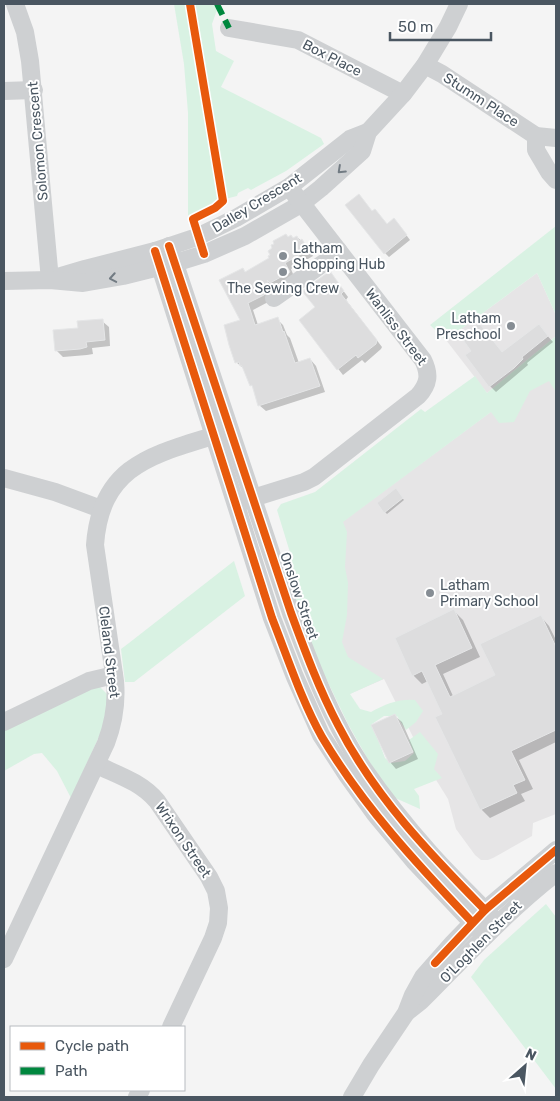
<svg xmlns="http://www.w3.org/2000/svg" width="560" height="1101" viewBox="0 0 560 1101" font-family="Rubik,sans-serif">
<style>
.education{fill:#e6e5e6}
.green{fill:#d9f2e3}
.shadow{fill:#0003}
.building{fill:#ddddde;stroke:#e5e6e7}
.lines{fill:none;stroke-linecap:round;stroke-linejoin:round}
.minor{stroke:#ced0d2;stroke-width:18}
.quiet{stroke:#00873e;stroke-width:6;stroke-dasharray:12 6;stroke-linecap:butt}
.cycleway-casing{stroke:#fff;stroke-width:11}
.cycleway{stroke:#e8590c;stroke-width:8}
.oneway{stroke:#727b83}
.poi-dot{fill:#868d94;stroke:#fff;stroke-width:2}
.labels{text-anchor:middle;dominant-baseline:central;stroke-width:4;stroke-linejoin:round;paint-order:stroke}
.street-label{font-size:14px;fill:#4a5661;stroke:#fff}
.poi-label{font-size:14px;fill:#4a5661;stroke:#fff;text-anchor:start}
</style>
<rect width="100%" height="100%" fill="#f4f4f4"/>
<g class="education">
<path d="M537,273L556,315V336L487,393L446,340Z"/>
<path d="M553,366L556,372V814L533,823L532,836L493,858L488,860H481L475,855L456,829L448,799L428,767L384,679L345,696L292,559Z"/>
</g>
<g class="green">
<path d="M174,4H219L212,24L216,51L234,61L221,87L321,138L324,144L286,171L251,190L248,188L238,193L237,196L225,199L188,216V113L184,64Z"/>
<path d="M556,226V315L537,273L446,340L430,325Z"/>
<path d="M556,336V392L549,381L530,391L514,422L499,423L491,412L343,522L347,532L345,567L348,583L347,615L342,642L348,657L383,679L350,694L360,709L371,712C386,704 398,699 415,700L423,711L416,722L406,730L397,716H384L372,724L385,758L391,763L405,761L414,753L409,740L420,732L438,754L434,769L442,778L414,789L419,796L420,809L393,797L370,763L348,724L307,639L284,574L292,559L277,510L281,504L315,492L421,409L425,412L475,376L487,393Z"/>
<path d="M234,561L245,596L134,682H125L121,649L129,643Z"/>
<path d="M100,687L108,695V717L71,798L57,771L42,753L34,754L4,771V729L89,688Z"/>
<path d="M546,904L556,917V1089L471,977L484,960Z"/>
</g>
<g class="shadow">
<path d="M373,212L387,226L398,224L410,240L389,257L385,253Z"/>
<path d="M297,237L308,247L313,256L291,269L295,279L277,288L272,283L276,294L270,301L253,310L258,325L277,319L283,325L287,335L290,338L299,363L310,359L316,366L325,392L266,411L259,405L255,388L251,385L243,368L236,362L246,273L271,259L288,238L293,239Z"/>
<path d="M330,273L348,297L346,300L382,347L381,349L365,363L362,360L343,375L300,320L317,308Z"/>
<path d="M102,321L109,327L110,346L92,348L93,354L87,355L63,357L56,350L79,329Z"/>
<path d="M479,324L502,353L544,332L553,342L527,363L528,365L496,392L490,386L473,351Z"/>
<path d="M395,490L404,500L387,514L385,512Z"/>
<path d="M454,611L463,620L480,657L443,674L453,696L497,676L541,617L549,626L556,640V742L519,760L533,789L521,794L525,801L490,818L481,809L443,714L428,681L422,684L413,675Z"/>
<path d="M395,716L402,722L418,759L396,769L390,762Z"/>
</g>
<g class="building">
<path d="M359,194L372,211L375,209L387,224L394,218L407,235L384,254L345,205Z"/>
<path d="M286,234L288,237L291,235L293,238L297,236L299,241L302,239L308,250L285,263L290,272L270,283L267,280L270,288L264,295L248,303L255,325L278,317L283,332L284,331L295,363L310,358L320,386L258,406L252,385L250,386L242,366H240L239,362L235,363L229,345L224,325L240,320L219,280L243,268L245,272L269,258L268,256L270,255L268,251L272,248L271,245L274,244L273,241Z"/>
<path d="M330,271L344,291L341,294L377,340L376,344L358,358L356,355L337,370L299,320L315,307L302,291Z"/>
<path d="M103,319L105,340L86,342L87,347L80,349L55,351L53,330L78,328L77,321Z"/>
<path d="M479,323L502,352L539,324L548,336L522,357L523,359L514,368L489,387L465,355L471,351L461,337Z"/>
<path d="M396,488L403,498L384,513L377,503Z"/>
<path d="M454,609L472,648L435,665L450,697L495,675L480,644L541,615L556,647V730L511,751L525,780L513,785L517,793L480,810L435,717L442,714L422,671L412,676L395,638Z"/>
<path d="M395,714L413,752L389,763L371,725Z"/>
</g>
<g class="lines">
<g class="minor">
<path d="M15,4L25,32L30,61L50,280"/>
<path d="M229,28L298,40L403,94"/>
<path d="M425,65L442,74L536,136L556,138"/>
<path d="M4,91L34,90"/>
<path d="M536,136V150L549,172L556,180"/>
<path d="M169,246L291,613C311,666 331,720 363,768C383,797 405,825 429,852C450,876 475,899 497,923"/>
<path d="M155,251L272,618L295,677L321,735L347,775L375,814L414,861L485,936"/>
<path d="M58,277L85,269L155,251L197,237L236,218L289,187L350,139L368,132"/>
<path d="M4,281L50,280L83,283L123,276L175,263L204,254L245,236L301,204L321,188L362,151L368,132L403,94L425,65L448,27L459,4"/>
<path d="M274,298L325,262L338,250"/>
<path d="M4,478L55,492L101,509"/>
<path d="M243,501L304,482L314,477L418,396C429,384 430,374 423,360L289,187"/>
<path d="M4,722L89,681L114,675"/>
<path d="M97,765C118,775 141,782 157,801L209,877L216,891L219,908L218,923L213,938L171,1027"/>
<path d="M4,959L106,743C114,722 117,703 115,681L95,545C101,461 158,454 225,432"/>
<path d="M407,1012L421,1001C465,957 507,911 556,873"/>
<path d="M137,1097L141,1090"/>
<path d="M352,1097L371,1065L406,1013L413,995L423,977L453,943L485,910L556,850"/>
</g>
<path class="quiet" d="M217,4L229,28"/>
<g class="cycleway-casing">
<g id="cycleway">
<path d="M190,4L223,201L215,208L193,219L204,254"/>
<path d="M169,246L291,613C305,651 319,689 338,725C374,796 430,854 485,910"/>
<path d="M155,251L272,618C287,656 302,702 322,737C363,806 417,864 472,922"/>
<path d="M435,963L485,910L556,850"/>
</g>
</g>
<use href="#cycleway" class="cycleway"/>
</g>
<defs><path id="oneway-chevron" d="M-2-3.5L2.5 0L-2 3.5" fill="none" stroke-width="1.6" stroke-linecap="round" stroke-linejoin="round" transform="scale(1.25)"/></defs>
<g class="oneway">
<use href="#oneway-chevron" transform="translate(341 170) rotate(137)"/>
<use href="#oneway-chevron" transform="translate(113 278) rotate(170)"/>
</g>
<g class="poi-dot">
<circle cx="283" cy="256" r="5"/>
<circle cx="283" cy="272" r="5"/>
<circle cx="511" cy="326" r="5"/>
<circle cx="430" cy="593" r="5"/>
</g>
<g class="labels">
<g class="street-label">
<text transform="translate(332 58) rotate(27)">Box Place</text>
<text transform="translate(481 100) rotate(33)">Stumm Place</text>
<text transform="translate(38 141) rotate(-95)">Solomon Crescent</text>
<text transform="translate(257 203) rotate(-31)">Dalley Crescent</text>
<text transform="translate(396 327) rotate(53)">Wanliss Street</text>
<text transform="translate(299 596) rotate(71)">Onslow Street</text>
<text transform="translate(109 652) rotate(83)">Cleland Street</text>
<text transform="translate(183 840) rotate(56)">Wrixon Street</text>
<text transform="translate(481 942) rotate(-45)">O'Loghlen Street</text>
</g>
<g class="poi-label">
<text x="293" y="248">Latham<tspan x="293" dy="16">Shopping Hub</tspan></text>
<text x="283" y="288" text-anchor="middle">The Sewing Crew</text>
<text x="501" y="318" text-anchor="end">Latham<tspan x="501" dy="16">Preschool</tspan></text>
<text x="440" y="585">Latham<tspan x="440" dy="16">Primary School</tspan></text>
</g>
</g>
<rect width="560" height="1101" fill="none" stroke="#4a5661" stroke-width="10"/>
<rect x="10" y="1026" width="175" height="65" fill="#ffffff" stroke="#b7bbc0"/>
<rect x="20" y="1042" width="25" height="8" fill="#e8590c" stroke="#b7bbc0"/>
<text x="55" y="1051" font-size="15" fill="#4a5661">Cycle path</text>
<rect x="20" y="1067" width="25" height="8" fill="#00873e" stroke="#b7bbc0"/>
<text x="55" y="1076" font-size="15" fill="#4a5661">Path</text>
<g transform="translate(525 1066) rotate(27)" stroke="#ffffff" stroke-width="4" paint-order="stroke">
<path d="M0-4L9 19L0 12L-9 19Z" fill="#4a5661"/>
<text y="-8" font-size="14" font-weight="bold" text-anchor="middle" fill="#4a5661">N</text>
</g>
<path d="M390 32v8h101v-8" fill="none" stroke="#4a5661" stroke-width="2.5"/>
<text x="398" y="32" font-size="15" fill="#4a5661" stroke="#ffffff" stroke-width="4" paint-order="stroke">50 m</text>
</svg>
